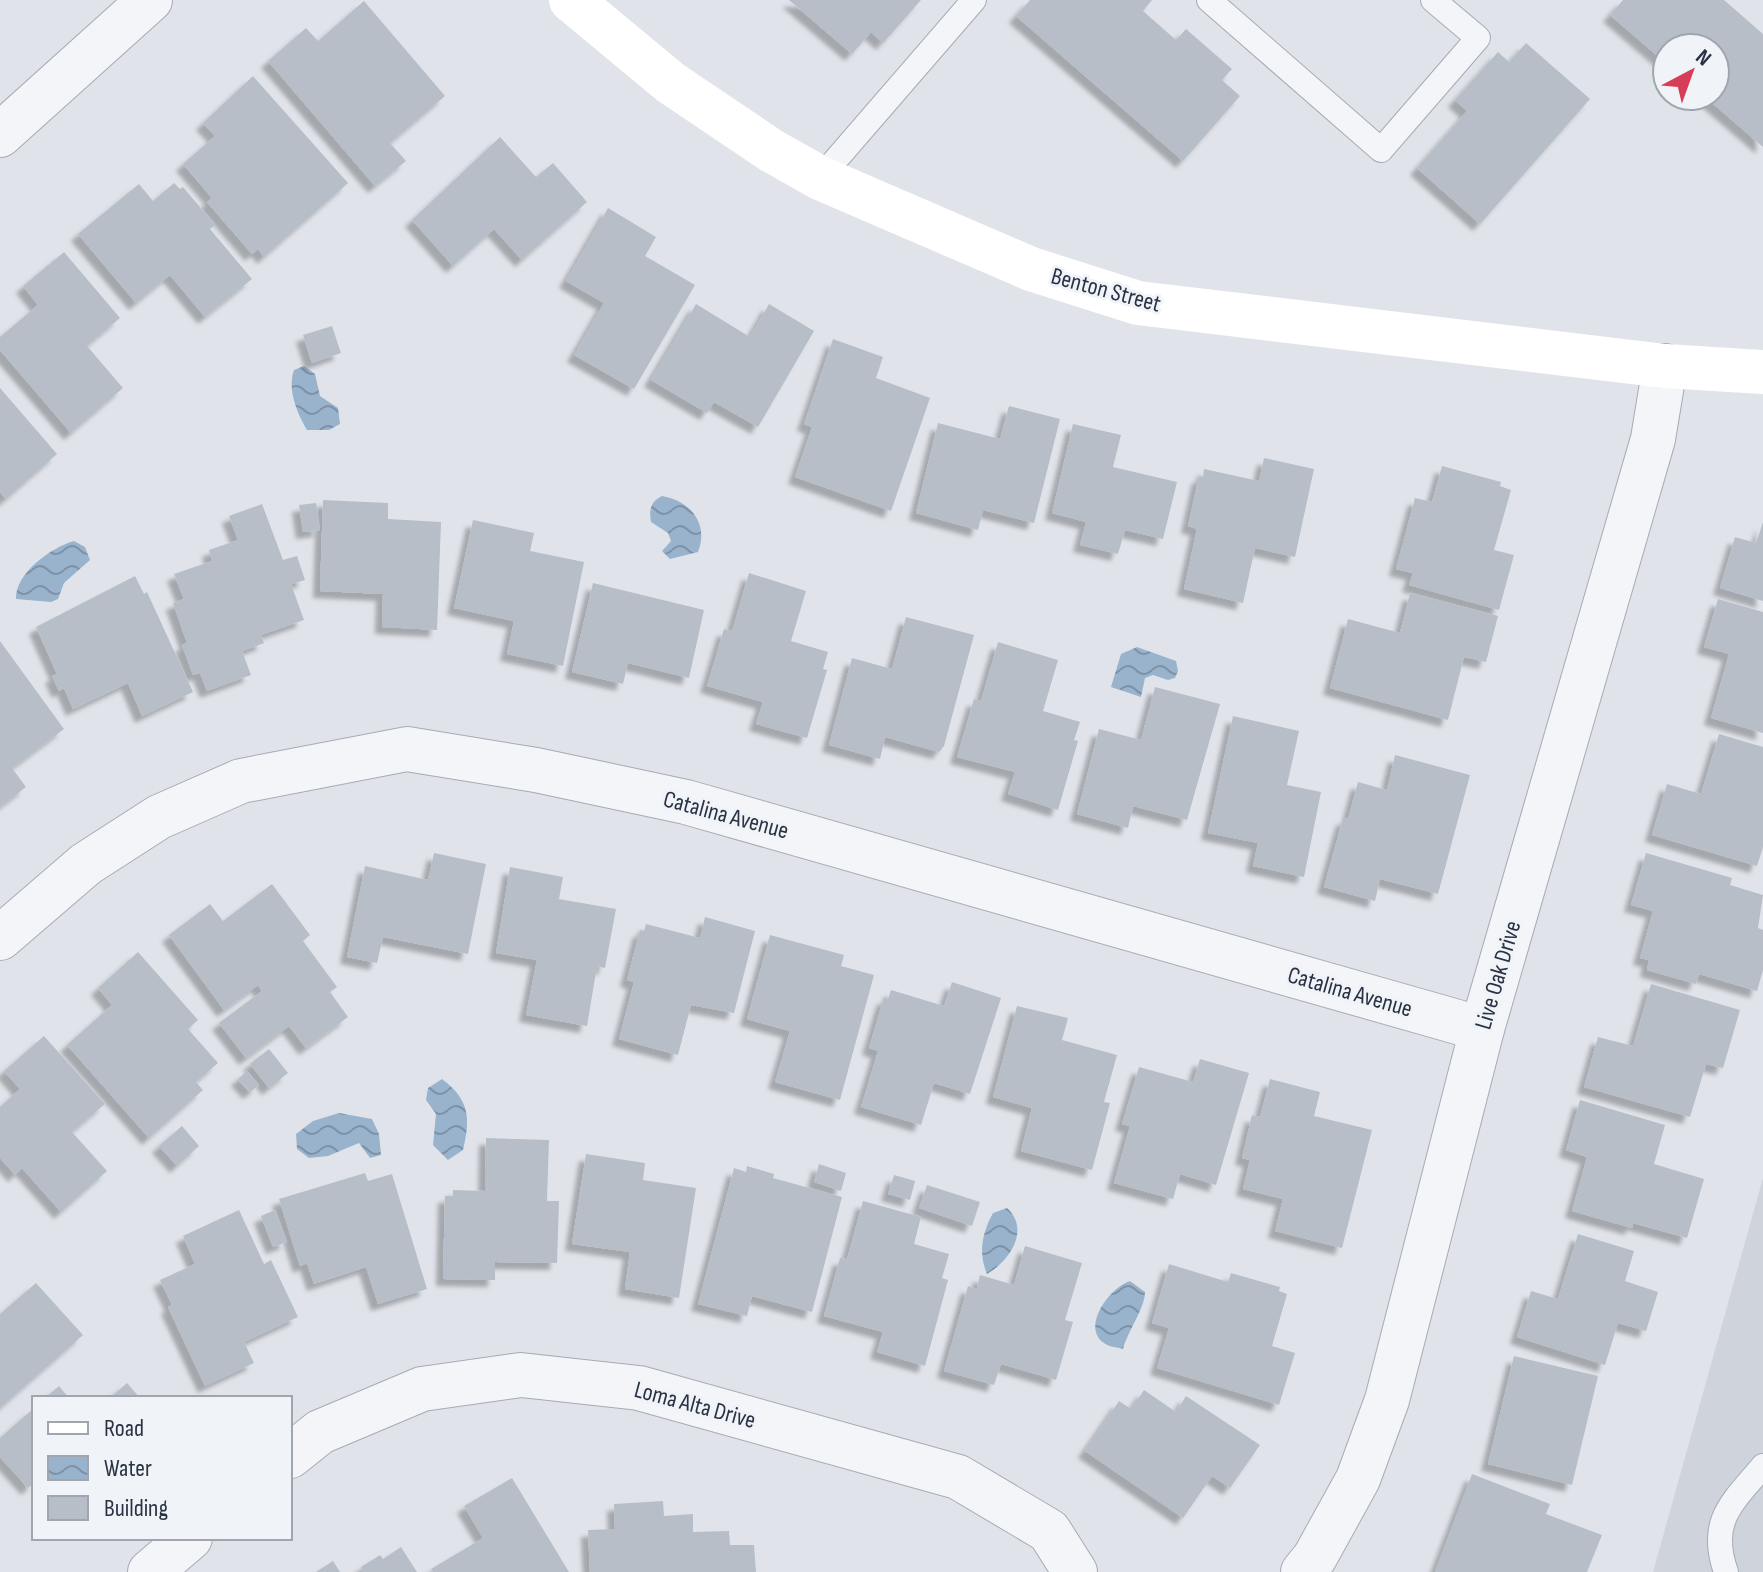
<svg xmlns="http://www.w3.org/2000/svg" width="1763" height="1572" viewBox="0 0 1763 1572" font-family="'Sofia Sans Condensed',sans-serif">
<style>
.built{fill:#ced3dc}
.water{fill:url(#water-waves)}
.building{fill:#b7bec8;filter:url(#shadow)}
.lines{fill:none;stroke-linecap:round;stroke-linejoin:round}
.service-casing{stroke:#a5abb5;stroke-width:26}
.minor-casing{stroke:#a5abb5;stroke-width:46}
.tertiary-casing{stroke:#a5abb5;stroke-width:46}
.service{stroke:#f3f5f8;stroke-width:24}
.minor{stroke:#f3f5f8;stroke-width:44}
.tertiary{stroke:#f3f5f8;stroke-width:44}
.secondary{stroke:#fff;stroke-width:44}
.labels{text-anchor:middle;dominant-baseline:central;stroke-width:6;stroke-linejoin:round;paint-order:stroke}
.street-label{font-size:24px;fill:#283243;stroke:#f0f3f7}
</style>
<defs>
<pattern id="water-waves" width="16" height="10" patternUnits="userSpaceOnUse" patternTransform="scale(2)"><rect width="16" height="10" fill="#99b3cd"/><path d="M0 5q4-4 8 0t8 0" fill="none" stroke="#7d92a8"/></pattern>
<filter id="shadow"><feDropShadow dx="-7" dy="7" stdDeviation="2" flood-color="#0004"/></filter>
</defs>
<rect width="100%" height="100%" fill="#e0e4ea"/>
<path class="built" d="M1763,1178V1572H1653Z"/>
<g class="water">
<path d="M304,366L315,374L320,396L338,408L340,424L329,430H307C297,413 287,389 294,370Z"/>
<path d="M662,496C691,501 709,524 698,552L670,559L662,551L671,541L668,533L651,522C649,510 650,502 662,496Z"/>
<path d="M74,541L85,547L90,560L64,583L58,599L51,602L16,599C15,573 52,547 74,541Z"/>
<path d="M1137,647L1176,661L1178,671L1175,678L1168,680L1153,675L1145,678L1141,697L1111,687L1121,654Z"/>
<path d="M442,1079C469,1099 471,1118 463,1150L448,1160L433,1145L436,1114L426,1100L428,1088Z"/>
<path d="M339,1113L372,1119L379,1134L381,1155L370,1158L359,1143L328,1156L309,1158L297,1149L296,1134L313,1121Z"/>
<path d="M1007,1208C1031,1230 1009,1261 987,1274C978,1253 982,1233 993,1213Z"/>
<path d="M1130,1281L1145,1292C1145,1308 1128,1331 1123,1349C1117,1347 1108,1347 1104,1343C1081,1327 1109,1288 1130,1281Z"/>
</g>
<g class="building">
<path d="M789,0H921L883,43L871,32L852,54Z"/>
<path d="M1030,0H1152L1143,11L1176,40L1186,29L1232,69L1222,80L1240,96L1183,161L1016,16Z"/>
<path d="M1623,0H1724L1763,34V147L1704,96H1715V48H1667V64L1610,15Z"/>
<path d="M364,1L445,96L390,143L406,161L375,186L268,61L306,28L318,41Z"/>
<path d="M1526,43L1590,99L1480,224L1417,168L1467,111L1455,100L1498,52L1509,62Z"/>
<path d="M253,76L348,183L264,257L258,249L252,254L207,202L212,198L183,164L215,136L203,123Z"/>
<path d="M500,137L536,177L553,163L587,202L522,260L494,229L453,266L412,220Z"/>
<path d="M174,183L180,189L183,187L215,225L210,229L252,279L205,317L170,275L136,303L78,234L139,184L153,201Z"/>
<path d="M608,208L656,237L645,256L695,285L634,389L574,355L604,303L566,281Z"/>
<path d="M64,252L120,318L87,346L123,388L71,433L0,350V337L38,305L23,286Z"/>
<path d="M696,304L750,337L769,304L814,331L758,427L714,402L707,413L651,380Z"/>
<path d="M332,326L341,353L312,363L303,335Z"/>
<path d="M833,339L883,357L876,378L930,398L891,511L795,477L812,427L804,424Z"/>
<path d="M0,388L57,454L6,499L0,492Z"/>
<path d="M1009,406L1060,419L1034,523L983,510L978,530L916,513L938,423L1000,439Z"/>
<path d="M1073,424L1121,435L1113,467L1177,482L1163,539L1125,530L1118,554L1080,545L1086,522L1052,513Z"/>
<path d="M1264,458L1314,469L1295,557L1255,548L1243,603L1184,589L1197,529L1188,526L1199,476L1203,477L1204,469L1259,481Z"/>
<path d="M1442,466L1501,482L1500,486L1511,490L1494,550L1514,555L1499,610L1409,585L1413,573L1396,569L1415,498L1432,502Z"/>
<path d="M323,500L388,503V519L441,522L437,630L382,627L383,594L320,591Z"/>
<path d="M316,503L320,530L303,532L299,505Z"/>
<path d="M262,504L283,560L297,556L305,580L291,584L304,620L261,635L264,643L242,651L251,675L207,691L200,673L193,675L182,645L187,643L173,603L184,599L174,574L212,561L209,550L238,540L229,516Z"/>
<path d="M473,520L534,533L530,551L584,562L563,666L507,654L514,621L454,608Z"/>
<path d="M1763,522V601L1720,588L1735,537L1756,543Z"/>
<path d="M749,573L806,591L791,641L828,652L823,669L827,670L807,738L756,724L763,702L707,686L724,629L732,631Z"/>
<path d="M135,576L144,594L147,592L193,692L142,716L128,683L73,709L64,688L59,691L52,676L57,674L36,627Z"/>
<path d="M593,583L704,610L689,678L628,663L623,684L572,672Z"/>
<path d="M1410,593L1498,616L1486,662L1464,657L1448,720L1330,688L1348,619L1400,633Z"/>
<path d="M1718,599L1763,612V733L1711,718L1729,654L1704,647Z"/>
<path d="M906,617L974,635L944,746L939,752L885,737L880,759L829,745L852,658L892,669Z"/>
<path d="M0,641L64,729L12,768L26,787L0,807Z"/>
<path d="M998,642L1058,660L1043,711L1080,722L1074,740L1078,741L1058,810L1008,794L1015,772L957,757L974,699L981,701Z"/>
<path d="M1155,687L1220,704L1187,820L1133,806L1128,828L1077,814L1099,729L1141,740Z"/>
<path d="M1233,716L1299,731L1287,785L1321,792L1304,877L1253,866L1258,843L1208,833Z"/>
<path d="M1719,734L1763,747V847L1757,866L1652,835L1667,784L1701,794Z"/>
<path d="M1395,755L1470,775L1438,894L1380,879L1375,901L1324,887L1343,818L1348,819L1358,782L1387,790Z"/>
<path d="M434,853L486,864L468,954L383,937L377,963L347,957L365,866L428,880Z"/>
<path d="M1646,853L1732,878L1730,885L1763,895L1758,928L1763,930V970L1757,991L1699,974L1696,984L1647,970L1649,960L1640,958L1653,911L1631,905Z"/>
<path d="M510,867L563,877L559,899L616,909L605,968L597,966L587,1026L526,1015L537,960L496,953Z"/>
<path d="M272,884L310,935L303,941L337,987L330,992L348,1017L306,1048L289,1026L246,1058L219,1023L262,991L258,985L224,1010L169,935L210,904L223,921Z"/>
<path d="M705,917L755,931L734,1013L691,1005L678,1055L619,1039L634,982L627,980L640,930L644,931L646,924L700,938Z"/>
<path d="M770,935L844,955L841,966L874,975L840,1100L775,1082L790,1031L747,1019Z"/>
<path d="M138,952L198,1020L188,1029L218,1063L196,1082L203,1090L149,1138L67,1045L112,1005L98,988Z"/>
<path d="M952,982L1001,998L970,1094L934,1083L921,1125L861,1107L878,1051L869,1048L884,997L888,999L891,990L944,1006Z"/>
<path d="M1651,984L1740,1010L1723,1068L1706,1064L1690,1117L1584,1087L1598,1037L1633,1046Z"/>
<path d="M1017,1006L1068,1018L1062,1040L1117,1055L1104,1102L1110,1103L1092,1170L1021,1151L1032,1108L993,1097Z"/>
<path d="M44,1036L105,1104L72,1132L107,1171L61,1212L22,1168L15,1175L0,1158V1107L20,1089L4,1071Z"/>
<path d="M269,1049L288,1073L269,1088L250,1064Z"/>
<path d="M1200,1059L1249,1073L1216,1185L1180,1174L1173,1199L1114,1183L1130,1126L1122,1124L1139,1067L1193,1082Z"/>
<path d="M247,1071L259,1085L250,1092L238,1079Z"/>
<path d="M1270,1079L1320,1092L1314,1116L1372,1130L1342,1248L1275,1231L1283,1199L1243,1189L1250,1160L1242,1158L1252,1115L1260,1117Z"/>
<path d="M1580,1100L1665,1125L1654,1164L1704,1179L1687,1238L1633,1223L1632,1228L1572,1211L1587,1157L1566,1150Z"/>
<path d="M182,1126L199,1146L177,1166L159,1146Z"/>
<path d="M486,1138L549,1140L547,1201H559L557,1263L495,1262V1280L443,1279L445,1196H453V1190L485,1191Z"/>
<path d="M586,1154L645,1163L643,1180L696,1188L679,1298L625,1289L630,1252L572,1244Z"/>
<path d="M819,1164L846,1173L841,1191L814,1182Z"/>
<path d="M747,1166L774,1174L773,1178L842,1197L812,1312L752,1296L747,1316L698,1304L734,1168L746,1172Z"/>
<path d="M365,1173L368,1181L392,1174L427,1289L378,1304L366,1267L314,1284L307,1263L300,1266L279,1199Z"/>
<path d="M894,1175L915,1181L910,1200L888,1194Z"/>
<path d="M927,1185L980,1202L972,1226L919,1208Z"/>
<path d="M863,1201L921,1217L914,1244L949,1254L942,1278L948,1280L925,1366L877,1352L883,1332L824,1316L840,1258L847,1259Z"/>
<path d="M239,1210L264,1264L271,1260L298,1317L244,1342L254,1363L205,1386L168,1307L172,1305L160,1280L195,1264L183,1236Z"/>
<path d="M275,1210L287,1242L273,1247L261,1216Z"/>
<path d="M1578,1234L1634,1251L1625,1281L1658,1292L1646,1331L1618,1323L1605,1365L1517,1337L1531,1291L1558,1299Z"/>
<path d="M1025,1246L1082,1263L1065,1320L1073,1322L1056,1380L1001,1364L994,1385L944,1371L968,1286L977,1289L980,1275L1014,1285Z"/>
<path d="M1169,1264L1228,1282L1231,1273L1280,1287L1279,1291L1287,1294L1272,1346L1295,1353L1279,1405L1157,1368L1169,1328L1152,1323Z"/>
<path d="M36,1283L83,1335L0,1408V1314Z"/>
<path d="M1514,1356L1598,1376L1572,1485L1488,1464Z"/>
<path d="M127,1383L140,1398H110Z"/>
<path d="M59,1386L69,1398H45Z"/>
<path d="M1144,1390L1176,1412L1186,1396L1260,1445L1230,1488L1212,1476L1183,1518L1085,1451L1119,1401L1131,1409Z"/>
<path d="M34,1408V1483L28,1488L0,1457V1438Z"/>
<path d="M1472,1474L1550,1504L1546,1514L1602,1535L1587,1572H1435Z"/>
<path d="M512,1478L569,1572H433L431,1569L483,1538L464,1506Z"/>
<path d="M663,1501L664,1516L693,1514V1532L729,1531L730,1545H754L756,1572H590L588,1530L615,1529L614,1504Z"/>
<path d="M401,1547L417,1572H363L361,1567L380,1555L383,1559Z"/>
<path d="M333,1561L340,1572H316Z"/>
</g>
<g class="lines">
<g class="service-casing">
<g id="service">
<path d="M1209,0L1381,150L1478,38L1433,0"/>
<path d="M820,178L974,0"/>
<path d="M1726,1572C1708,1521 1732,1503 1763,1466"/>
</g>
</g>
<g class="minor-casing">
<g id="minor">
<path d="M0,938L86,864L159,817L241,781L407,749L536,770L686,802L1482,1029"/>
<path d="M290,1456L320,1432L422,1389L521,1375L639,1388L958,1477L1049,1531L1075,1572"/>
<path d="M150,1572L190,1538"/>
<path d="M1303,1572L1315,1557L1358,1479L1387,1400L1482,1029L1653,439L1665,366"/>
</g>
</g>
<g class="tertiary-casing">
<path id="tertiary" d="M0,135L150,0"/>
</g>
<use href="#service" class="service"/>
<use href="#minor" class="minor"/>
<use href="#tertiary" class="tertiary"/>
<path class="secondary" d="M571,0L671,83L772,151L820,178L1031,269L1138,303L1665,366L1763,372"/>
</g>
<g class="labels">
<g class="street-label">
<text transform="translate(1106 290) rotate(15)">Benton Street</text>
<text transform="translate(726 815) rotate(15)">Catalina Avenue</text>
<text transform="translate(1498 975) rotate(-74)">Live Oak Drive</text>
<text transform="translate(1350 992) rotate(16)">Catalina Avenue</text>
<text transform="translate(695 1405) rotate(15)">Loma Alta Drive</text>
</g>
</g>
<rect x="32" y="1396" width="260" height="144" fill="#f0f3f7" stroke="#a0a6af" stroke-width="2"/>
<rect x="48" y="1422" width="40" height="12" fill="#ffffff" stroke="#a0a6af" stroke-width="2"/>
<text x="104" y="1436" font-size="24" fill="#283243">Road</text>
<rect x="48" y="1456" width="40" height="24" fill="url(#water-waves)" stroke="#a0a6af" stroke-width="2"/>
<text x="104" y="1476" font-size="24" fill="#283243">Water</text>
<rect x="48" y="1496" width="40" height="24" fill="#b7bec8" stroke="#a0a6af" stroke-width="2"/>
<text x="104" y="1516" font-size="24" fill="#283243">Building</text>
<g transform="translate(1691 72) rotate(41)"><circle r="38" fill="#f0f3f7" stroke="#a0a6af" stroke-width="2"/>
<path d="M0-6L14 30L0 20L-14 30Z" fill="#d83d57"/>
<text y="-12" font-size="22" font-weight="bold" text-anchor="middle" fill="#283243">N</text>
</g>
</svg>
